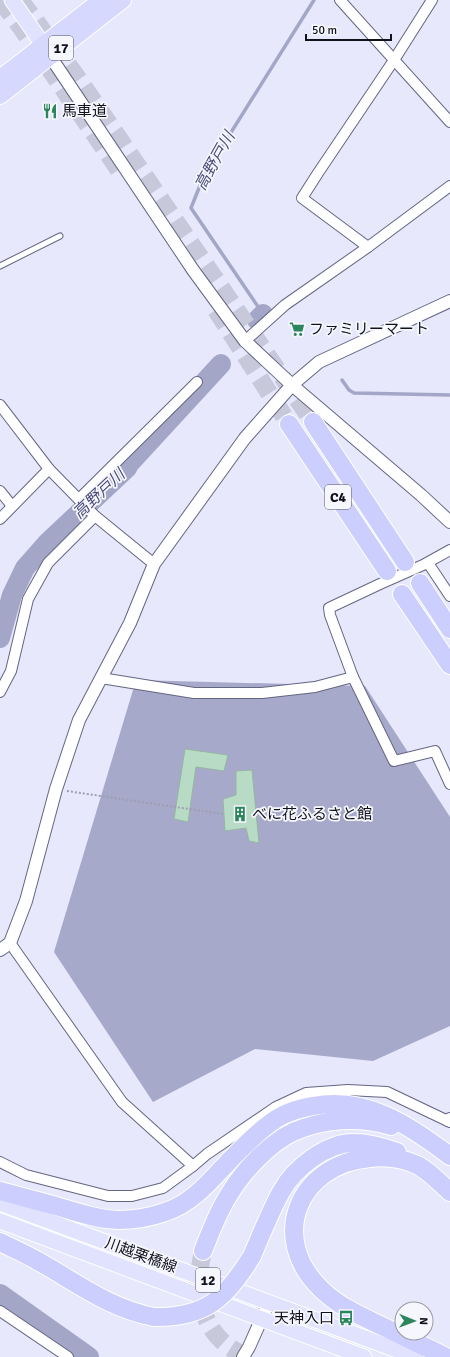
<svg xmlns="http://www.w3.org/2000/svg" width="450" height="1357" viewBox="0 0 450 1357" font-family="Signika,'Noto Sans JP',sans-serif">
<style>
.forest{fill:#a7a9ca}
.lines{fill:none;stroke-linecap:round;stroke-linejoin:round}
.stream{stroke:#a3a6c6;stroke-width:3.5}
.river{stroke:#a3a6c6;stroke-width:20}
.building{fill:#b8dbc6;stroke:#96b5a2}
.motorway-tunnel{stroke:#c7c8da;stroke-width:18;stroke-dasharray:18 9;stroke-linecap:butt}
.service-casing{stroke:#646682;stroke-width:7}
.minor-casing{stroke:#646682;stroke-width:12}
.tertiary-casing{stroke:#646682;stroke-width:14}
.primary-casing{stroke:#fff;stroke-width:17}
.trunk-casing{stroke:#fff;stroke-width:18}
.motorway-casing{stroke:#fff;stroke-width:20}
.path{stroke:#9d9eaf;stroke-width:2;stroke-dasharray:2 2;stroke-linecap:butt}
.service{stroke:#fff;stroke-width:5}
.minor{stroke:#fff;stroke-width:10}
.tertiary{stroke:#fff;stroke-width:12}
.primary{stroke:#e0e2fe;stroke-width:15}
.trunk{stroke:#d6d8fe;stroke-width:16}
.motorway{stroke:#cccffe;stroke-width:18}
.motorway-bridge-casing{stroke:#fff;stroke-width:20;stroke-linecap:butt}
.motorway-bridge{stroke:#cccffe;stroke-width:18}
.labels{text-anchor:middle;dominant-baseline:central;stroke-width:3.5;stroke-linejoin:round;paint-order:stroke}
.shield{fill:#f6f7fd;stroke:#565660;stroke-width:1}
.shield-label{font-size:14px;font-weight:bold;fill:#11111c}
.poi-label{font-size:15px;fill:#11111c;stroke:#f6f7fd;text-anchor:start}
.street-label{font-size:15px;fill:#11111c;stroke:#f6f7fd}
.water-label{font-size:16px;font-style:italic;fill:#4a4b79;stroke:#f6f7fd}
</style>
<rect width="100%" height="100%" fill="#e7e8fc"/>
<path class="forest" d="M136,680L365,686L450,817V1026L373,1061L255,1049L153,1102L54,952Z"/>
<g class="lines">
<g class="stream">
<path d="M263,314L191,208L201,183L225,142L314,0"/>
<path d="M342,380L349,390L354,393L450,395"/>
</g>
<g class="river">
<path d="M257,320L263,314"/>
<path d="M0,638L12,595L25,568L47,543L127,468L129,464L221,364"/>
<path d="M0,1294L89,1357"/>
</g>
</g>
<g class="building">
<path d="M185,749L228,755L224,771L196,767L188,822L174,819Z"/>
<path d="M252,770L259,843L249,841L246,828L225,831L223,799L236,795V771Z"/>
</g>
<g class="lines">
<g class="motorway-tunnel">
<path d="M0,0L20,26L123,176"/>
<path d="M20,0L75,74L313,422"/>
<path d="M216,310L289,424"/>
<path d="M203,1251C201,1261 199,1272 198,1282C197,1301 207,1328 222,1341C229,1348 239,1353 248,1357"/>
</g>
<g class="service-casing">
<path id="service" d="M0,266L60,236"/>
</g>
<g class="minor-casing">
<g id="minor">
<path d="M340,0L450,122"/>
<path d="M368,247L302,198L318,173L394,60L432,0"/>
<path d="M245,341L285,305L368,247L450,186"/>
<path d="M0,405L49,469L95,516L154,564"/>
<path d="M0,491L12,506"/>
<path d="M79,499L197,382"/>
<path d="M0,519L49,469"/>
<path d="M428,563L450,596"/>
<path d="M353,677L330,615L329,608L380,584L423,565L450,550"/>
<path d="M101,678L194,693H262L315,687L353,677L394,761L435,751L450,784"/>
<path d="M0,692L11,671L28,599L48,563L95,516"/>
<path d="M10,943L122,1102L193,1166L207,1154L276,1107L306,1093L348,1090L387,1092L450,1122"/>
<path d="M0,1162L26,1175L108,1196H132L163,1188L193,1166"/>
<path d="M0,1311L68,1357"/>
</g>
</g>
<g class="tertiary-casing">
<g id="tertiary">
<path d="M50,56L193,270L245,341L292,385L421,495L450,522"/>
<path d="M0,950L10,943L26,901L56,789L79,720L130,623L154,564L245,438L292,385L319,362L450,301"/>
<path d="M448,1120L450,1119"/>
<path d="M243,1357L249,1347L269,1302"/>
</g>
</g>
<g class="primary-casing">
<g id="primary">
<path d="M12,0L50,55"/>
<path d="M0,1203L416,1357"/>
<path d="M0,1221L364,1357"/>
</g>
</g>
<g class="trunk-casing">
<g id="trunk">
<path d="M0,78L101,0"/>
<path d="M0,96L123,0"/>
</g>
</g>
<g class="motorway-casing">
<g id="motorway">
<path d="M313,422L405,562"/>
<path d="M289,424L387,571"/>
<path d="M420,583L450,629"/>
<path d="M402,594L450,665"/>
<path d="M0,1191C19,1196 37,1201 56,1206C76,1212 96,1219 118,1220C133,1220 151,1217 165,1212C192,1204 212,1179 231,1159C245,1145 259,1130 276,1119C287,1112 300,1108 313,1106C366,1096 409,1125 450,1156"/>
<path d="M0,1242C12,1248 24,1253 36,1260C76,1282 108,1308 154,1317"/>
<path d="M203,1251C211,1231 218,1211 230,1193C243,1171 270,1143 293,1132C323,1119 359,1116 391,1126"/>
<path d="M252,1256C261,1235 270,1212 281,1192C294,1168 327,1142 355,1143C370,1143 383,1147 397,1152"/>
<path d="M446,1357C426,1347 406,1338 386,1328C363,1317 339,1307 321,1289C268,1238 298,1164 370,1158C386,1156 402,1158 417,1165C428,1170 441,1184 450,1192"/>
</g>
</g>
<path class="path" d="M67,791L223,814"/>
<use href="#service" class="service"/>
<use href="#minor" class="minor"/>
<use href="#tertiary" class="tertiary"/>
<use href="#primary" class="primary"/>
<use href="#trunk" class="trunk"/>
<use href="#motorway" class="motorway"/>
<g class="motorway-bridge-casing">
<path id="motorway-bridge" d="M154,1317C206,1318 226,1298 252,1256"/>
</g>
<use href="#motorway-bridge" class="motorway-bridge"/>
</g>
<defs>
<g id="restaurant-bare" transform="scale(1.2)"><path d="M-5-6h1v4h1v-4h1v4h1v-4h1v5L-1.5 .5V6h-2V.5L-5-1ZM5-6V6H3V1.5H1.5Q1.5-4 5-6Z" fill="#2c865b" stroke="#f6f7fd" stroke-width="2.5" paint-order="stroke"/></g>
<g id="supermarket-bare" transform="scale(1.2)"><path d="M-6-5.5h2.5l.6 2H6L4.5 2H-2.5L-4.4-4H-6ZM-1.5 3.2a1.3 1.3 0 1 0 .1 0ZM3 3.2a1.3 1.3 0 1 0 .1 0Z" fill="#2c865b" stroke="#f6f7fd" stroke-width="2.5" paint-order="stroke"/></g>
<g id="building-bare" transform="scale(1.2)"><path d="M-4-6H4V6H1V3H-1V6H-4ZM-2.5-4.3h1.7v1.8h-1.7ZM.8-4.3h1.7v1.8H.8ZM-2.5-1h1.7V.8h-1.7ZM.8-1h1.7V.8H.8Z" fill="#2c865b" stroke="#f6f7fd" stroke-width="2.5" paint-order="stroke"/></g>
<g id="bus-bare" transform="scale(1.2)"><path d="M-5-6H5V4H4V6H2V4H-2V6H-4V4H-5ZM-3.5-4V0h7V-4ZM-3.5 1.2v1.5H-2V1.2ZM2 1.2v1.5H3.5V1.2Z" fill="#2c865b" stroke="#f6f7fd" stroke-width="2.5" paint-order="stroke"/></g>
</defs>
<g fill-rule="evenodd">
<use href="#restaurant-bare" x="50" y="111"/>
<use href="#supermarket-bare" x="297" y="329"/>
<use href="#building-bare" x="240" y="814"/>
<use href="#bus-bare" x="346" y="1318"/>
</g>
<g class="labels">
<g class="shield">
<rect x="49" y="36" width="24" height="24" rx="3"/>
<rect x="325" y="485" width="26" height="24" rx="3"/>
<rect x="196" y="1268" width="24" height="24" rx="3"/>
</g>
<g class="shield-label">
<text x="61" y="48">17</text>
<text x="338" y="497">C4</text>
<text x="208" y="1280">12</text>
</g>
<g class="poi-label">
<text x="62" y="111">馬車道</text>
<text x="309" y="329">ファミリーマート</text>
<text x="252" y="814">べに花ふるさと館</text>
<text x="334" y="1318" text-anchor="end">天神入口</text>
</g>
<g class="street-label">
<text transform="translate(141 1255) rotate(20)">川越栗橋線</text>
</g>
<g class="water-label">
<text transform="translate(215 161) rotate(-61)">高野戸川</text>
<text transform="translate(99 494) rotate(-43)">高野戸川</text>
</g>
</g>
<g transform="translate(414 1321) rotate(91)"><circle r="19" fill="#f6f7fd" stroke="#9a9ba3"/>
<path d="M0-3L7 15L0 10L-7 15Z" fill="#2c865b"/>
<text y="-6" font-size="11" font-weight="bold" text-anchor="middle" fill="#11111c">N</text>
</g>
<path d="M306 34v6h85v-6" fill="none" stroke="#11111c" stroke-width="2"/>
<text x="312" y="34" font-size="12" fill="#11111c" stroke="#f6f7fd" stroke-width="3" paint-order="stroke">50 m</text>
</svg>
